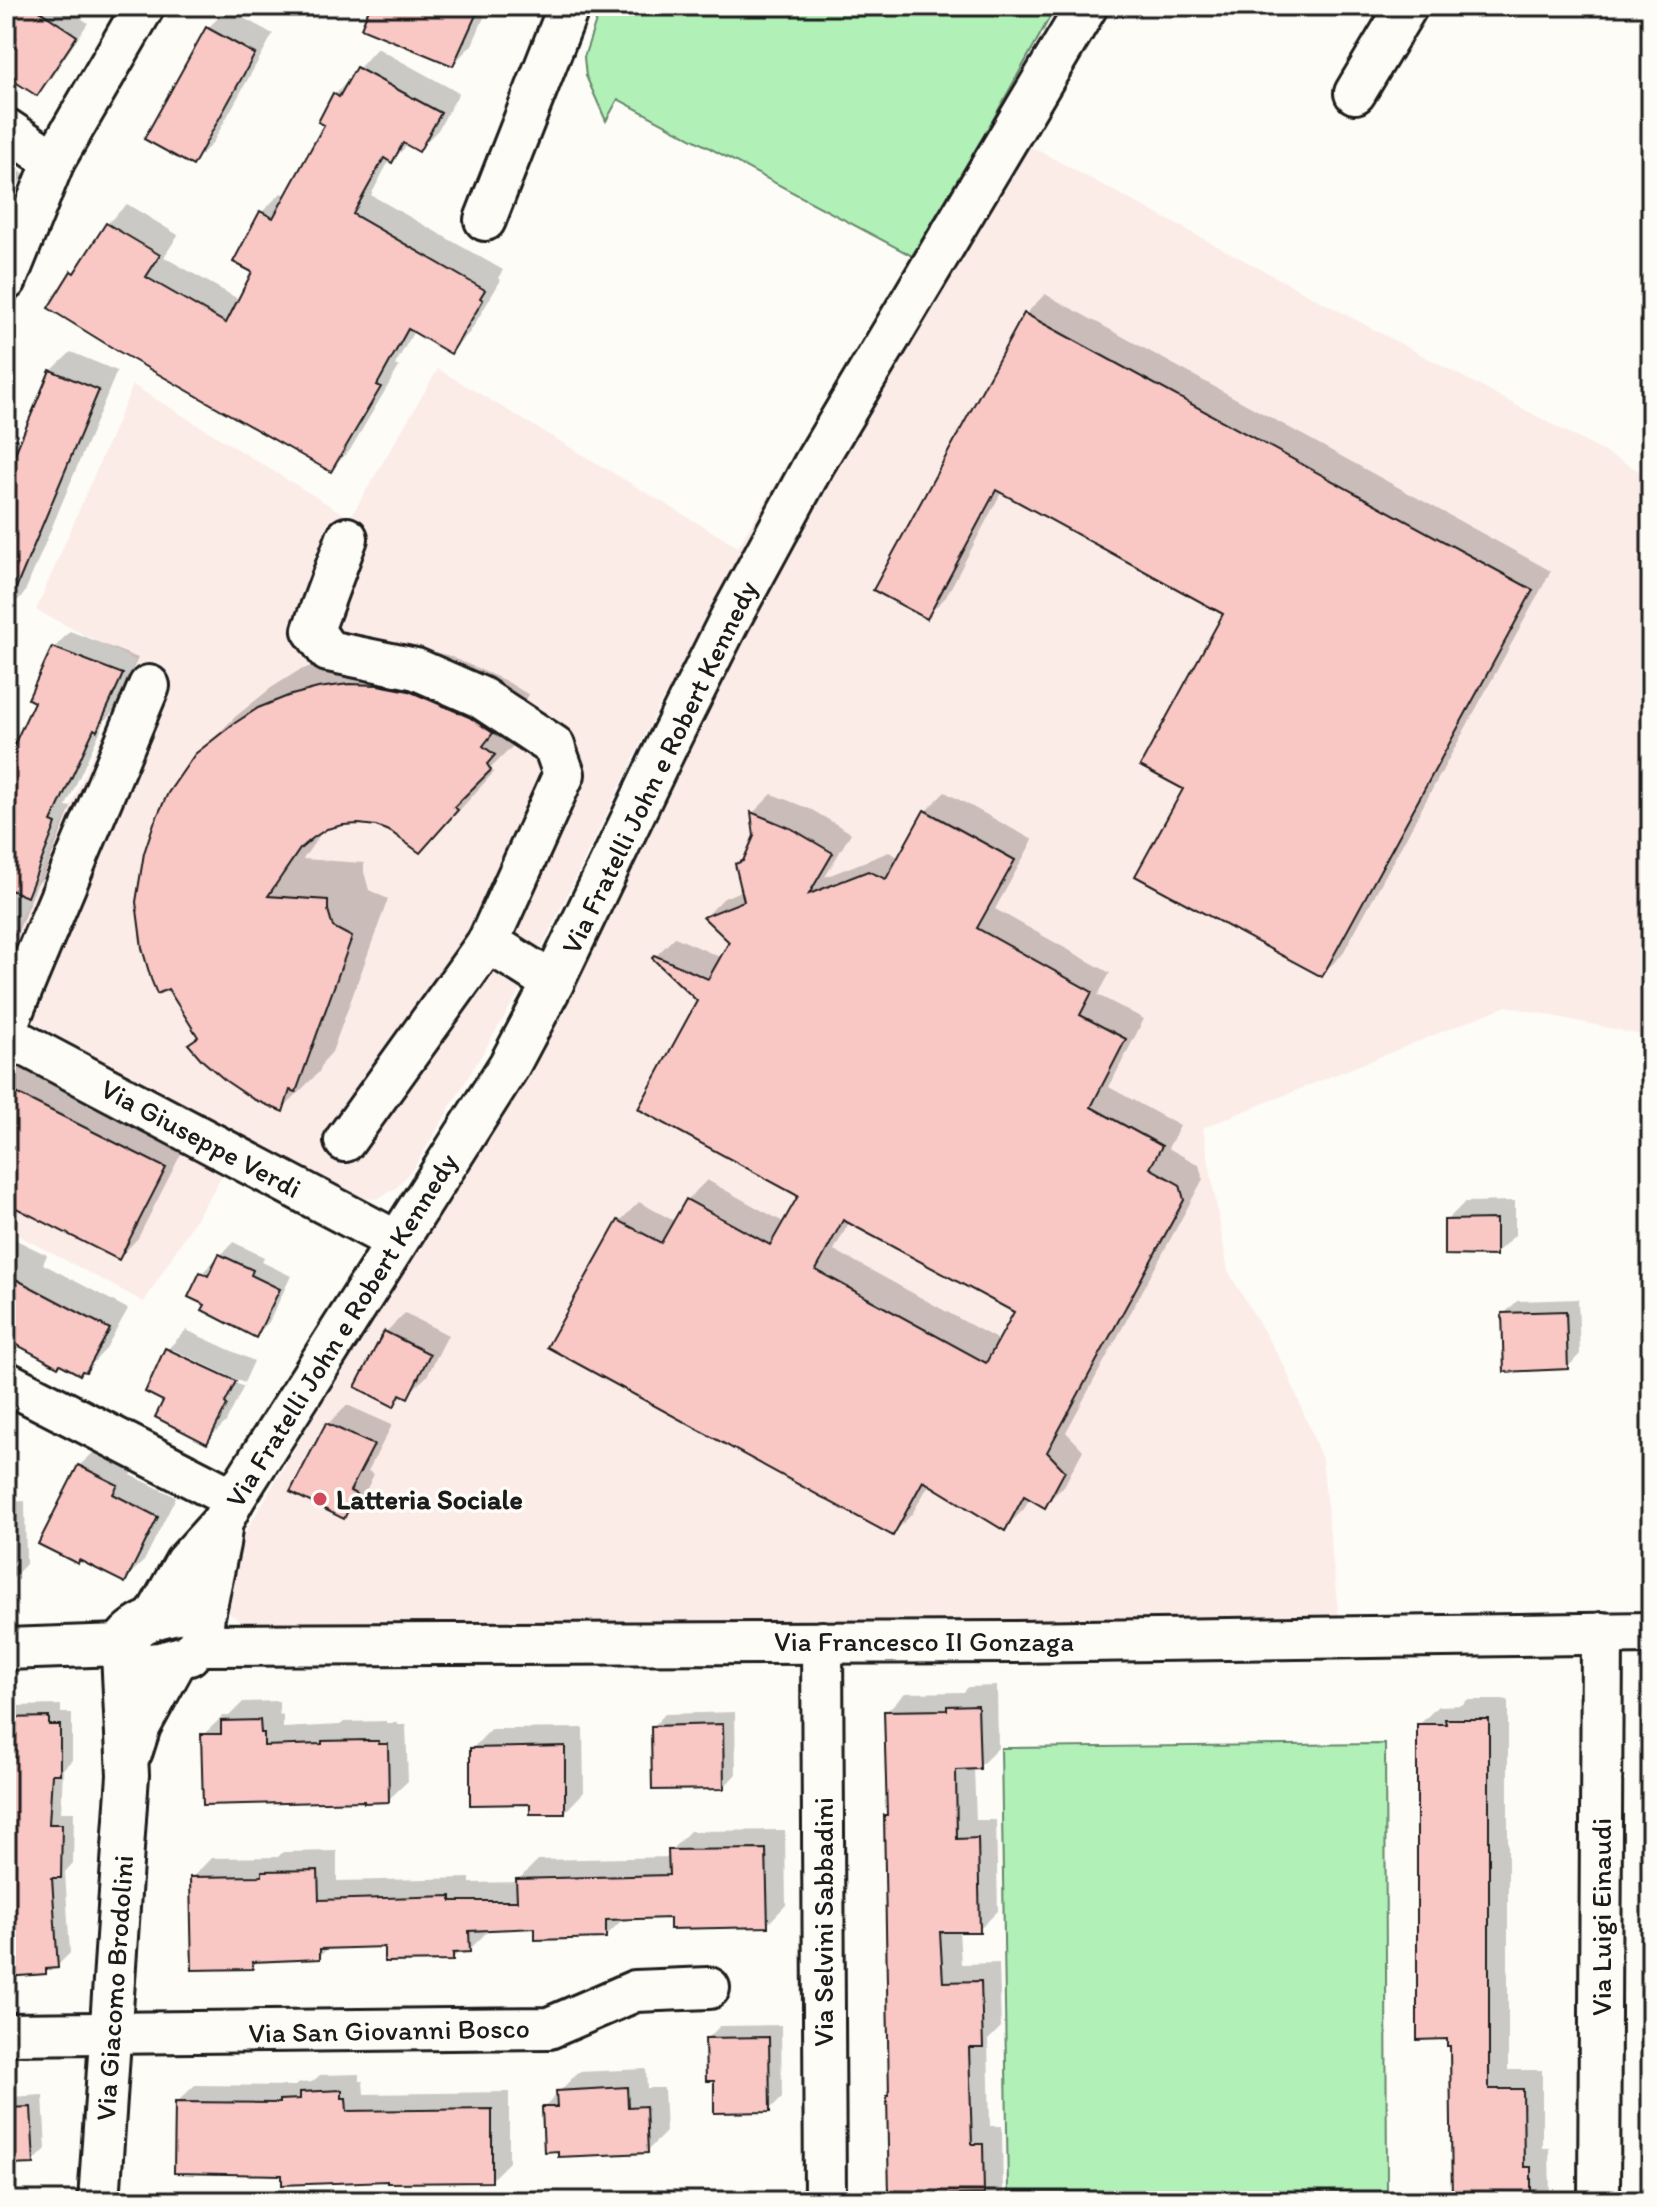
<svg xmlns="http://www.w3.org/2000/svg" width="1657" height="2207" viewBox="0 0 1657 2207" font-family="Itim,sans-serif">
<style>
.built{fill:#fcece8}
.green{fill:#b1f1b8;stroke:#66866a;stroke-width:2}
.shadow{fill:#0003;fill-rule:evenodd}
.building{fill:#f9c8c5;stroke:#1c1c1c;stroke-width:2;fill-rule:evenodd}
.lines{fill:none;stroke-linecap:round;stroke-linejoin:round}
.minor-casing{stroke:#1c1c1c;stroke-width:46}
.minor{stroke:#fdfcf7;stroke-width:40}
.poi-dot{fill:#d1495b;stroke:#fdfcf7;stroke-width:3}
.labels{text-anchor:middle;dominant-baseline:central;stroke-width:7;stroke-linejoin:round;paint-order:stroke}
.street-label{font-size:28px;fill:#1c1c1c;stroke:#fdfcf7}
.poi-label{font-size:28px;font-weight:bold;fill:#1c1c1c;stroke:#fdfcf7;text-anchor:start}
</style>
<rect width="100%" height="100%" fill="#fdfcf7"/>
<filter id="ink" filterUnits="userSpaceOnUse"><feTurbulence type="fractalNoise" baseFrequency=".0125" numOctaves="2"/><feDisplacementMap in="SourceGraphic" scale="16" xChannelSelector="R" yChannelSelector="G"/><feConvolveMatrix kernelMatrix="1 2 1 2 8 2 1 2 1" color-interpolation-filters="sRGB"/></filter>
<g filter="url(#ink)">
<path class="built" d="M990,125L1651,477V1037L1506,1006L1203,1128L1228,1271L1285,1367L1322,1459L1339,1620L247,1625L230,1614L221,1594L229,1560L517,1071L697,704L665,694L524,984L415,1166L396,1188L377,1199L357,1198L243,1143L144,1302L6,1229V950L135,661L36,610L133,385L350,518L438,369L738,547Z"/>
<g class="green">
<path d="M601,6H1056L990,125L912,256L618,99L606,121L586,76L584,57Z"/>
<path d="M1385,1744L1387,2192H1008L1001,1748Z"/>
</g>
<g class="shadow">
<path d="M23,6H64L88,23L49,81L37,93L6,73V56L19,37Z"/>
<path d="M373,6H489L472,45L453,64Z"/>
<path d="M227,9L273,34L212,144L192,163L208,28Z"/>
<path d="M377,48L459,93L438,130L419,149L409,144L392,160L390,159L371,195L503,270L498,278L501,280L470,332L451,352L414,331L395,365L399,367L350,450L331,470L73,273L85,261L107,224L127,204L178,235L164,257L240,300L254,271L262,212L281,193L288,196L327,124L335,95Z"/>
<path d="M6,161L25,174L6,202Z"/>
<path d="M1045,294L1551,571L1342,955L1322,974L1185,789L1225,614L1002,491L946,597L927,616L876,589L1026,314Z"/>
<path d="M71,352L117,371L24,594L6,612V479L51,371Z"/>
<path d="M70,631L138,658L113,712L106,719L66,806L71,807L43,878L37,884L10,951L6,955V767L36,701L54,648Z"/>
<path d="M387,648H416L447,655L506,681L529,695L519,708L527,732L490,769L494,772L457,813L419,850L392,830L359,822L324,829L303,859L364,863V872L369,890L388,899L332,1052L323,1062L319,1072L282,1109L199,1036L197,755L235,717L271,688L298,671L327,660Z"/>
<path d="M945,792L1033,840L995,909L1110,973L1098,995L1144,1019L1109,1087L1180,1126L1168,1148L1199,1165L1203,1179L1066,1432L1083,1450L1064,1486L1044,1505L1030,1497L1024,1509L1004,1529L930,1483L912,1514L893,1534L620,1221L639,1202L676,1222L687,1200L707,1180L785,1223L801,1195L699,1000L654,958L675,937L722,958L731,941L705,917L724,898L743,890L737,864L749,853L756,836L753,813L772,794L812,810L851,833L825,877L889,852L900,858L926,811ZM850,1221L1016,1311L1000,1341L834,1250Z"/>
<path d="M6,1059L184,1148L138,1238L119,1258L6,1201Z"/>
<path d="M1515,1201V1235L1495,1254L1446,1221L1465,1202Z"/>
<path d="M6,1235L47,1255L43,1264L128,1309L105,1350L86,1370L6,1328Z"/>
<path d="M233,1242L264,1257L262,1262L291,1276L269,1322L256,1335L207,1304L202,1273L215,1260L217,1262L221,1255Z"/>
<path d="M1578,1299L1580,1354L1568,1367L1504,1314L1517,1301Z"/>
<path d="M405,1313L448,1335L427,1376L407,1395L404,1394L393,1404L386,1332Z"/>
<path d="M186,1330L254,1361L244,1383L172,1349V1354L244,1387L245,1384L226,1422L207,1441L166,1400L167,1350Z"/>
<path d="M347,1405L392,1425L368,1471L374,1474L363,1497L343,1517L328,1424Z"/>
<path d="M99,1447L136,1465L131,1475L176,1497L144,1561L124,1580L79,1466Z"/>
<path d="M25,1501L26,1564L11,1580H6V1502Z"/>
<path d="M997,1686L998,1748L979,1767L974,1768L976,1820H996L998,1911L979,1930H959L961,1964L999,1963L1001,2027L988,2040L990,2126H1002L1003,2201H891L889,2097L891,2095L886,1816L889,1813L886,1712L905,1693L964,1692L968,1687Z"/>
<path d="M1467,1700H1508V2070H1542V2148H1549L1550,2197L1545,2201H1454L1452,2044L1448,2037L1419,1725L1438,1706L1462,1705Z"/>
<path d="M279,1701V1714L283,1715V1728L340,1725L344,1722L386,1721V1723H398V1725H406L408,1781L388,1800L203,1735L223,1716H229L243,1702Z"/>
<path d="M61,1705V1713H72V1760L63,1769L61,1812H74L73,1863L65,1872L70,1953L57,1966H51L45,1972L6,1975V1711L14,1706Z"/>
<path d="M735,1712L736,1774L724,1787L653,1727L665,1714Z"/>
<path d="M583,1728L584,1792L565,1812L472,1749L491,1729Z"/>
<path d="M785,1830L786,1905L767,1925L672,1916L624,1918L606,1936L537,1926L488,1928V1931L469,1950L460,1951L452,1959L386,1945L329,1947L319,1957L259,1960L252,1967L192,1878L211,1858L278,1857L283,1852L337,1851V1881L470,1878V1883L518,1882V1880L538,1860L670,1857V1851L690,1831Z"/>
<path d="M781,2025L782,2097L769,2110L716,2079L707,2039L720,2026Z"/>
<path d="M646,2069L647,2088H664L666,2132L647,2151L544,2108L578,2072Z"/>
<path d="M359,2074V2081H363L364,2094L509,2092V2162L491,2180L389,2179L284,2173L177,2102L195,2085L295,2086L299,2083L312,2082L320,2075Z"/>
<path d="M6,2083H10V2097L43,2095L46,2149L33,2162L6,2163Z"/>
</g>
<g class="building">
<path d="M20,6H32L77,36L37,96L6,76V52L16,38L6,31V27Z"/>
<path d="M370,6H480L453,66L361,28Z"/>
<path d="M206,27L255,54L193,166L144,139Z"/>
<path d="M356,67L441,113L419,152L403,143L392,163L384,158L353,214L485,290L480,298L483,300L451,354L408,329L377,385L381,387L331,472L116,350L48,308L71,271L74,273L106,223L160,255L146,277L226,323L252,272L233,262L260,211L273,218L324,125L318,122L333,93L339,97Z"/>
<path d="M1024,313L1533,590L1322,977L1135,876L1183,789L1140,766L1223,614L996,490L927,619L873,590Z"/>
<path d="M50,370L99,390L6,612V475Z"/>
<path d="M52,647L123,674L97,731L94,729L51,822L56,824L27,897L6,888V762L34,702L28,699Z"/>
<path d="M349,684L378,685L409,691L469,717L493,733L483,746L495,755L487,764L491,770L454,807L458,810L420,853L391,832L376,826L359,824L343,825L327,829L313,838L300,849L268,896L328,900V910L333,927L352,937L296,1092L290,1090L283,1112L253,1099L226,1081L202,1060L188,1044L198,1037L168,989L157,994L151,979L142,948L136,902L144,853L154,823L168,793L195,754L232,725L258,708L288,696L318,688Z"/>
<path d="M924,810L1015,860L977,928L1092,992L1080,1015L1126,1039L1091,1107L1162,1146L1150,1168L1180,1185L1184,1200L1047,1452L1065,1471L1045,1508L1024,1496L1005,1531L923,1481L893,1536L547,1347L618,1220L661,1243L686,1199L770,1245L798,1196L638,1109L697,1001L652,958L654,955L708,979L729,942L703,917L744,901L735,864L743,861L754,836L751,812L792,829L833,853L809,894L868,871L886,879ZM843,1220L1014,1312L986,1363L816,1270Z"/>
<path d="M6,1088L166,1168L119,1260L6,1203Z"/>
<path d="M1496,1219V1256L1444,1255V1220Z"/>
<path d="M219,1254L253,1270L251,1275L280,1289L256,1338L202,1310L205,1305L188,1297L200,1272L208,1276Z"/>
<path d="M6,1274L110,1329L86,1372L82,1371L80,1375L60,1364L58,1367L6,1339Z"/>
<path d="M1566,1311L1568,1369L1504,1372L1502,1313Z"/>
<path d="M384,1331L430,1354L408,1398L400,1394L394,1407L355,1387Z"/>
<path d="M165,1348L236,1381L225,1403L227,1405L207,1444L155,1417L163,1401L145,1392Z"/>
<path d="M326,1423L374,1445L350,1491L356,1494L344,1519L290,1492Z"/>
<path d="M78,1465L118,1485L113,1494L158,1517L125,1583L79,1560L78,1564L38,1544Z"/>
<path d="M978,1705L980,1769L956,1770L957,1839L978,1838L980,1932H940L943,1982L981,1981L983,2048H969L972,2144H983L984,2194L889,2196L887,2096H889L884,1815H887L884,1711L947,1710V1706Z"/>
<path d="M49,1717V1725H60V1774H52L49,1824H62L61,1878H52L58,1968L46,1969V1974L6,1977V1718Z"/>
<path d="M1445,1719H1489V2089H1523L1524,2167H1531V2201H1452L1450,2046H1447V2039L1417,2040V1724H1446Z"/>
<path d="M260,1720L261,1733H264V1746L322,1744V1741L368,1740V1741H379V1744H388L389,1802L364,1803V1801L203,1805L201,1734H221V1721Z"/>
<path d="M723,1724L724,1789L652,1790L651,1726Z"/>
<path d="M565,1746V1814H530V1804L470,1805V1748Z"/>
<path d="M766,1849L768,1927L670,1929V1918L606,1920V1938L535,1940V1928L469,1931L470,1952L453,1953V1961L384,1962V1947L320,1949V1959L252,1962L253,1969L192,1970L190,1877L262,1876V1871L318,1870L319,1900L451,1896V1901H517L516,1879L669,1875L668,1850Z"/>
<path d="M769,2037L770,2112L714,2113V2081H706L705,2038Z"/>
<path d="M627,2087L628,2107L646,2106L648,2153L558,2157V2151L544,2152L542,2107H557L556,2091Z"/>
<path d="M342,2090V2098H346L347,2111L492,2109V2182L387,2183V2181L282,2185V2175L174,2173L175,2102L279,2103V2100L300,2099V2092Z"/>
<path d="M31,2107L34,2164L6,2165V2108Z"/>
</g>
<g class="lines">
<g class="minor-casing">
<g id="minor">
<path d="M1355,93L1407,6"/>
<path d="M6,129L54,161"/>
<path d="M485,220L569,6"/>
<path d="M6,280L54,161L144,6"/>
<path d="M347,538L313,630L328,651L416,669L480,697L554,746L564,774L488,942L553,983"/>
<path d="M6,1027L149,686"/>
<path d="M6,1035L396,1241"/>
<path d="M345,1141L488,942"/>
<path d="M6,1382L234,1499"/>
<path d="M188,1611L197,1614L203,1621L204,1637L189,1655L160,1663L136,1665L122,1653L120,1645C136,1620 161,1616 188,1611Z"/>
<path d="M155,1617L185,1563L222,1522L234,1499L510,1064L553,983L672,735L729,621L814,464L1087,6"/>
<path d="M203,1621L219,1544L222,1522"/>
<path d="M822,1642L825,2201"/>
<path d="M198,1645L1014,1642L1651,1633"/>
<path d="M6,1649L120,1645"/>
<path d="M132,1751L140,1726L177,1659"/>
<path d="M6,2034L549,2028L635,1991L709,1988"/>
<path d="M99,2201L128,1775L122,1653"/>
<path d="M1599,2201L1602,1633"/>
</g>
</g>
<use href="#minor" class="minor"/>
</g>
</g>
<circle class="poi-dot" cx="320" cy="1499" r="8"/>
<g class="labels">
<g class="street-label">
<text transform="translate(659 767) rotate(-64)">Via Fratelli John e Robert Kennedy</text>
<text transform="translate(201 1138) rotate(28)">Via Giuseppe Verdi</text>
<text transform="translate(341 1330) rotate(-58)">Via Fratelli John e Robert Kennedy</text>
<text x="924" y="1641">Via Francesco II Gonzaga</text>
<text transform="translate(1601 1917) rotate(-90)">Via Luigi Einaudi</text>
<text transform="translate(823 1922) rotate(-90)">Via Selvini Sabbadini</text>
<text transform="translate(114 1988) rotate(-86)">Via Giacomo Brodolini</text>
<text transform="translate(389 2030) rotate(-1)">Via San Giovanni Bosco</text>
</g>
<g class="poi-label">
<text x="336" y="1499">Latteria Sociale</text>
</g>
</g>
<rect width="1657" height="2207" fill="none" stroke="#fdfcf7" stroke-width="32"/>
<rect x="16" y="16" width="1625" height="2175" fill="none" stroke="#1c1c1c" stroke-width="3" filter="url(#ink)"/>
</svg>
